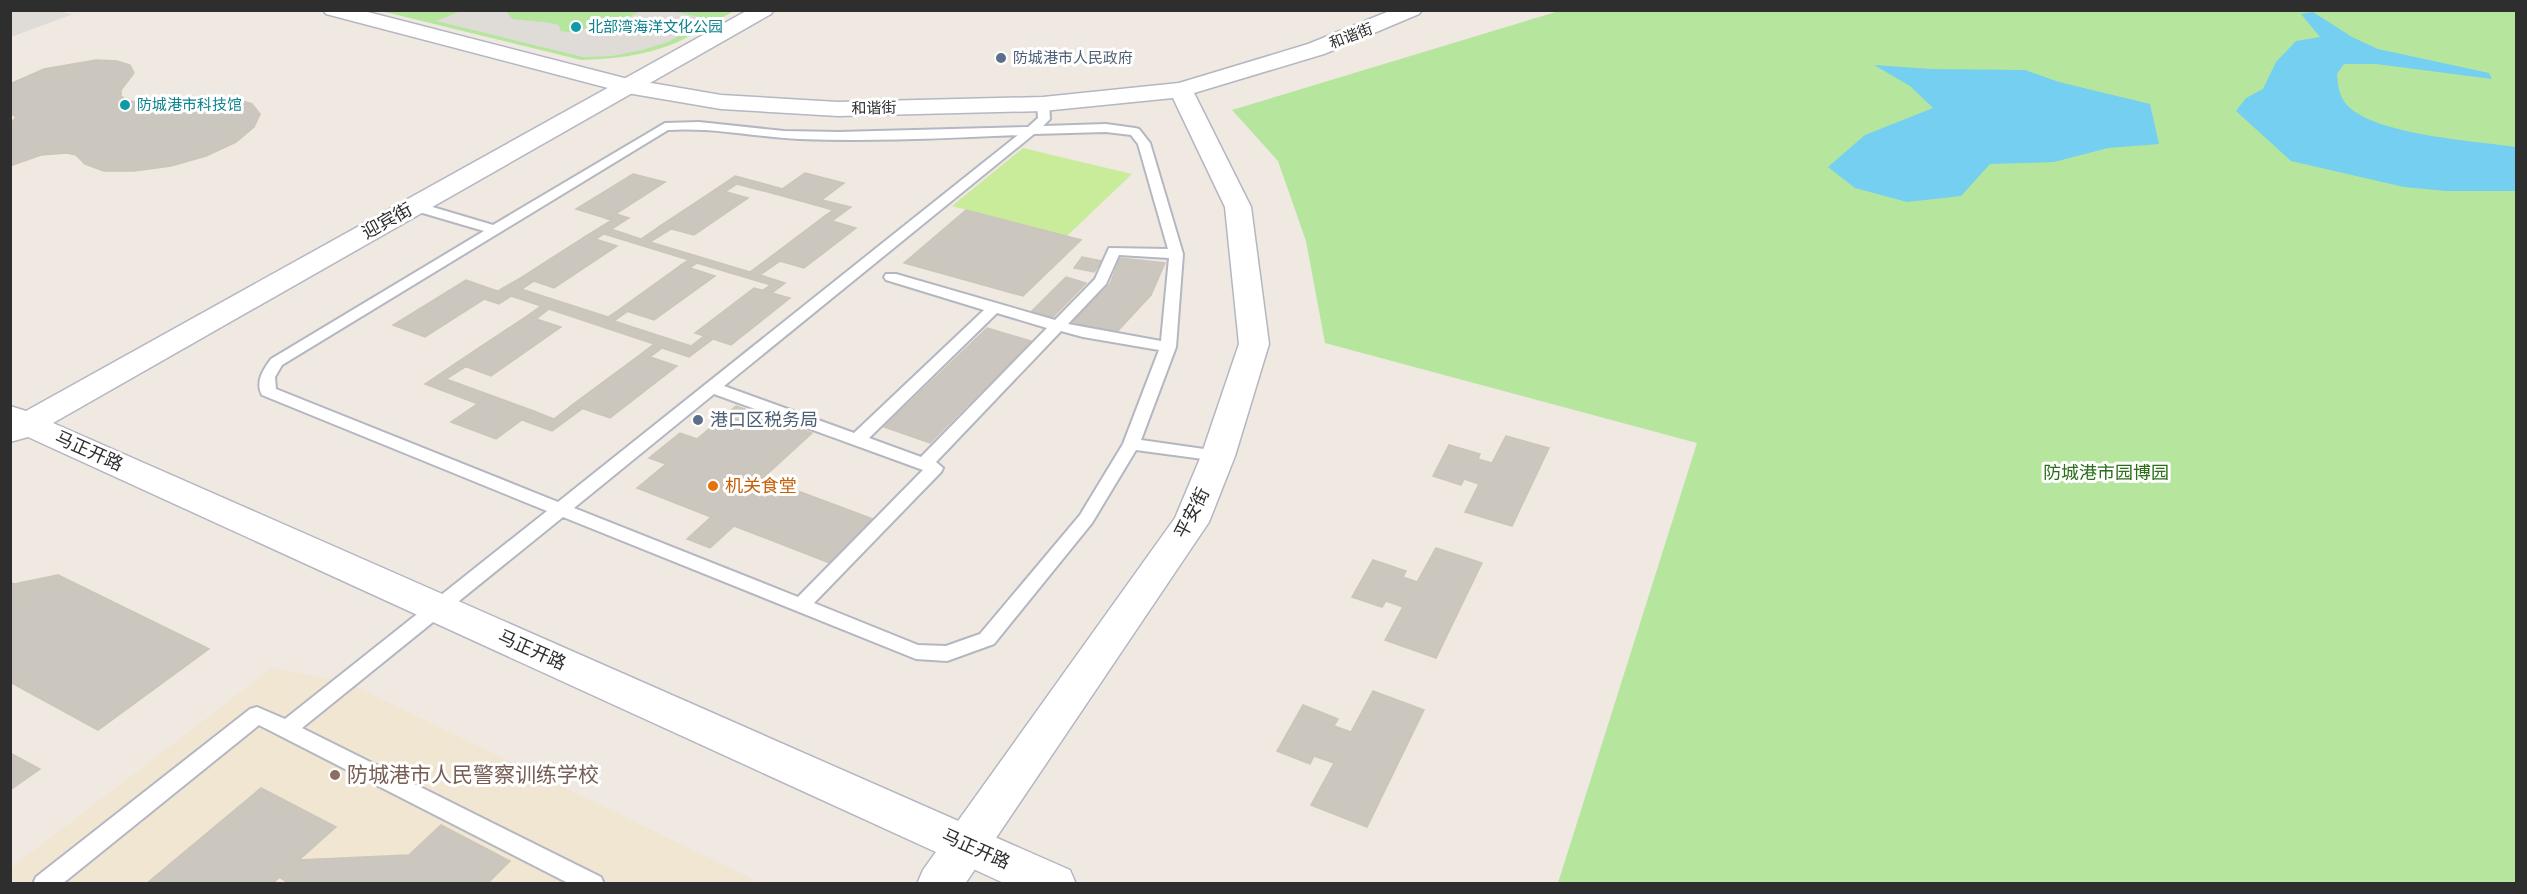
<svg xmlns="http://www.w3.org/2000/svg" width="2527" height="894" viewBox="0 0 2527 894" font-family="Jost,'Noto Sans SC',sans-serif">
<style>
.education{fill:#f0e6d1}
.green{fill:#b6e59e}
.pitch{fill:#c9ec9a}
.plaza{fill:#dfdcd8}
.water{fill:#75cff0}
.building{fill:#cbc7bf;stroke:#cbc5ba;stroke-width:1.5}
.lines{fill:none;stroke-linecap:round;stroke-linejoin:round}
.lane-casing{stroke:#b4b7c1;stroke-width:4}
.street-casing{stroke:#b4b7c1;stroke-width:3}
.secondary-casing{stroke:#b4b7c1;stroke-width:3}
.lane{fill:#fff;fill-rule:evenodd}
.street{fill:#fff;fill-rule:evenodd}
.secondary{fill:#fff;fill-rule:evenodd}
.culture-dot{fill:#0f9aa8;stroke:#fff;stroke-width:2}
.service-dot{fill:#5c6f8a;stroke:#fff;stroke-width:2}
.food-dot{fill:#e8710a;stroke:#fff;stroke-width:2}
.education-dot{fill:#8d6e63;stroke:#fff;stroke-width:2}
.labels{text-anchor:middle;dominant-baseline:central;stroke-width:6;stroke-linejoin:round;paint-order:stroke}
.far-culture-label{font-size:15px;fill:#0d838f;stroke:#fff;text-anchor:start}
.far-street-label{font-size:15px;fill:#2e2e2e;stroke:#fff}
.far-service-label{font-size:15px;fill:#4e5e75;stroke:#fff;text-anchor:start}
.street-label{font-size:18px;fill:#2e2e2e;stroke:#fff}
.service-label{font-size:18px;fill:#4e5e75;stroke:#fff;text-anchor:start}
.park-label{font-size:18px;fill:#2c6e1b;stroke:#fff}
.food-label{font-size:18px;fill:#c56008;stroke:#fff;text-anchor:start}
.near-education-label{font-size:21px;fill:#785e54;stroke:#fff;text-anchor:start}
</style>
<rect width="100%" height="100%" fill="#efe9e1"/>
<path class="education" d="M272,668L346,682L761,883L11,884V868Z"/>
<g class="green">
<path d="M381,11H734C714,22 694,35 673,44C643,56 612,59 581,60Z"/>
<path d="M1559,11H2516V883H1558L1697,443L1325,343L1306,241L1278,161L1232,110Z"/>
</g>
<path class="pitch" d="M1023,148L1132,174L1067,236L952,206Z"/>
<g class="plaza">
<path d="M11,10L59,11L71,14L81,11L11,37Z"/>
<path d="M461,11H506L512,19L550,23L559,25L560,31L569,32L588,28L600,31L641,11H671L709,19L668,42L642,50L612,56L583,57L436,21Z"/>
</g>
<g class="water">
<path d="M2313,12L2352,37L2378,49L2489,73L2492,79L2376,64H2344L2337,74C2338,87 2339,98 2350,108C2381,135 2474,141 2516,147V191H2446L2404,187L2291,161L2236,111L2246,98L2263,89L2276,62L2296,41L2320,37L2301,14Z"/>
<path d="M1874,65L1931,69L2025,70L2059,82L2150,104L2159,144L2108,148L2054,162L1990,164L1961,196L1907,202L1855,188L1828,167L1865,135L1933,108L1910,86Z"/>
</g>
<g class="building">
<path d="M96,60L117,61L130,65L134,73L121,90V96L128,101L154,104L205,97L233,98L252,104L260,114L254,127L236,142L206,156L171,166L134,171H104L85,164L76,155L67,153L41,155L10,166V125L16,117L10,113V84L44,69Z"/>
<path d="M805,173L844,183L815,205L775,194Z"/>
<path d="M633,174L665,182L608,219L576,209Z"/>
<path d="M735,176L783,189L775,194L737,184L725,192L716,189Z"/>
<path d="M716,189L748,198L694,235L660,226Z"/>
<path d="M822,200L851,207L832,221L822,218L833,210L815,205Z"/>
<path d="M966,210L1081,240L1023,296L904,263Z"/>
<path d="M616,214L629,218L596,239L586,236L612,220L608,219Z"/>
<path d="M822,218L856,228L804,268L769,258Z"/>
<path d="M660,226L671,229L650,242L750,272L769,258L780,261L760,275L785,283L772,293L763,290L771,285L697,263L690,268L681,265L689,260L604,234L611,229L641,239Z"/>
<path d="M586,236L617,246L554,288L522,277Z"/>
<path d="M1082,257L1102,261L1094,272L1074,268Z"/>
<path d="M1120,258L1165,263L1151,295L1115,334L1073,322L1110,284Z"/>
<path d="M681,265L715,276L654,320L620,309Z"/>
<path d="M522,277L534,281L499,304L484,299Z"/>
<path d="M1066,277L1086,283L1053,317L1032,311Z"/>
<path d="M466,280L497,291L425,337L393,325Z"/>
<path d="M754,288L790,298L731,345L695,333Z"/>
<path d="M521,289L608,317L620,309L628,311L614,321L691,346L704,336L713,339L689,357L662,348L650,357L641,354L654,344L549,309L536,319L527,316L541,306L511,296Z"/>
<path d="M527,316L561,327L491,376L456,363Z"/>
<path d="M987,328L1031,341L930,443L884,427Z"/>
<path d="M641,354L677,366L610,418L572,405Z"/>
<path d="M456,363L465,367L446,379L490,395L478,404L425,384Z"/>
<path d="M490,395L534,411L496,439L451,422Z"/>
<path d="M572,405L582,409L552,431L522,420L534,411L554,419Z"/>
<path d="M736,406L812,433L763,478L873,519L830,563L734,526L710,548L687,539L711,517L637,488L666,464L649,458L680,433L697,439Z"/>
<path d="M1506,436L1549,448L1512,526L1465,512L1479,484L1464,479L1461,485L1433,476L1449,445L1480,454L1478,459L1492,463Z"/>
<path d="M1436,548L1482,563L1436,658L1385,640L1403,607L1386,601L1382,607L1352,597L1373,560L1406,571L1403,577L1417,582Z"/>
<path d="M58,575L209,649L98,730L10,682V605Z"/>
<path d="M58,575L10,605V582L14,584Z"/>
<path d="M1373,691L1424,710L1367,827L1311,805L1334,763L1314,756L1310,764L1277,751L1303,705L1338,719L1334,726L1351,732Z"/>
<path d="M10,753L40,769L10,790Z"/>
<path d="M261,788L336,827L272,884H146Z"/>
<path d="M441,825L510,861L487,884H290L279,877L298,860L409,855Z"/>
</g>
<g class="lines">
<g class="lane-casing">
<path id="lane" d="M1043,100L1049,104L1050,119L1043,126L1106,124L1135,128L1139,129L1150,143L1183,254L1176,347L1141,440L1218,451L1224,452L1226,456L1224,460L1218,461L1136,450L1092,523L994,644L947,661L916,659L563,517L302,728L601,877L604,884H570L259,725L62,884H33L36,877L250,709L257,707L285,719L547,511L262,395C255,382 263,370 271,359L484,231L409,209L407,206L409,203H419L493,225L665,123L699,122L784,131L839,132L1028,127L1038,118L1037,104ZM668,130C712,127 756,137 800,139C873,142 946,138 1018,135L558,502L276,389L275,377L282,365ZM1106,132L1131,135L1138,144L1168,249L1109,248L1095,279L1055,320L896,274H886L884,277L886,280L984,310L854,433L724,386L1034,134ZM1119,255L1169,258L1161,341L1068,324L1106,284ZM997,313L1047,328L921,457L869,438ZM1061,331L1083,337L1159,350L1123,444L1080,515L980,634L946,646L918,645L814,603L941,472L943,468L936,462ZM714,394L923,470L798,597L574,508Z"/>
</g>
<g class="street-casing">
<path id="street" d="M323,10H360L628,79L721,95L838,102L1043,97L1179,83L1308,44L1392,10H1422L1419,14L1324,54L1194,93L1251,207L1269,344L1235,456L1209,522L965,884H917L923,870L1175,518L1201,456L1239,344L1225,207L1173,98L1043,111L838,116L721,109L627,93L326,14Z"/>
</g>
<g class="secondary-casing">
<path id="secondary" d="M748,10H774L771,14L53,423L1070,870L1076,884H1006L28,437L10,442V406L26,411Z"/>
</g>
<use href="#lane" class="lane"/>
<use href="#street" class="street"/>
<use href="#secondary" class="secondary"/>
</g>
<g class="culture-dot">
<circle cx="576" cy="27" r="6"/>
<circle cx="125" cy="105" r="6"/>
</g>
<g class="service-dot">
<circle cx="1001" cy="58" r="6"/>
<circle cx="698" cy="420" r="6"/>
</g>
<circle class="food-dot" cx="713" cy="486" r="6"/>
<circle class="education-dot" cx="335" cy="775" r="6"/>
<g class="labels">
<g class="far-culture-label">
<text x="588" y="27">北部湾海洋文化公园</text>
<text x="137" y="105">防城港市科技馆</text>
</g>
<g class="far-street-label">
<text transform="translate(1351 36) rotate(-21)">和谐街</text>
<text transform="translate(874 108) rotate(-1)">和谐街</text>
</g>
<g class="far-service-label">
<text x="1013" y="58">防城港市人民政府</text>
</g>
<g class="street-label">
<text transform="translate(387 221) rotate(-29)">迎宾街</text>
<text transform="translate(89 451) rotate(24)">马正开路</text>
<text transform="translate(1192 513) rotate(-63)">平安街</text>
<text transform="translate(532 650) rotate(24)">马正开路</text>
<text transform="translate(976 849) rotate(24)">马正开路</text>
</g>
<g class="service-label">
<text x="710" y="420">港口区税务局</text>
</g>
<g class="park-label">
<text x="2106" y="473">防城港市园博园</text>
</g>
<g class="food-label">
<text x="725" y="486">机关食堂</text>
</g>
<g class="near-education-label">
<text x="347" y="775">防城港市人民警察训练学校</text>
</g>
</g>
<rect width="2527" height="894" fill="none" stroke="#2e2e2e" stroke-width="24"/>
</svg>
